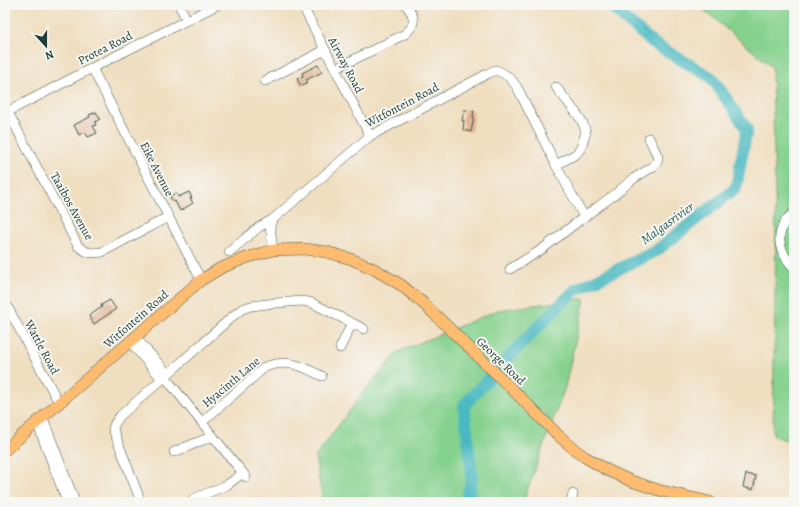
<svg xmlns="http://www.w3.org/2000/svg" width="799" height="507" viewBox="0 0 799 507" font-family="Alegreya,serif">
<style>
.green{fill:#85d18e;stroke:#528761}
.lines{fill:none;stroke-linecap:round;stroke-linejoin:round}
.river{stroke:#4ab9c1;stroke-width:12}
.building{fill:#e1b594}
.minor-casing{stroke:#3e5549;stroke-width:10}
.major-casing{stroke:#3e5549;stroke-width:12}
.minor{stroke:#fff;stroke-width:9}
.major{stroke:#fdbc70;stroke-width:11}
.labels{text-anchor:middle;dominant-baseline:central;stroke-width:4;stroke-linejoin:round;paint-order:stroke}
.street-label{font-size:12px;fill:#1f3d34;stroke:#f6f6f2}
.water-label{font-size:13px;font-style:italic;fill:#2a5c57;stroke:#f6f6f2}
</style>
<rect width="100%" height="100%" fill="#f6f6f2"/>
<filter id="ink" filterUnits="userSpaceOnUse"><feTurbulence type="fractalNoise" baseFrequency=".025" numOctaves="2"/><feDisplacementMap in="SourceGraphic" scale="8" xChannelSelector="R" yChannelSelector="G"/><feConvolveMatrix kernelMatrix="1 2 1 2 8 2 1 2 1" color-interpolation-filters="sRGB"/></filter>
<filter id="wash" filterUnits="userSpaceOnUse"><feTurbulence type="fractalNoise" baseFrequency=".012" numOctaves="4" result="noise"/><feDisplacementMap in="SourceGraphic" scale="16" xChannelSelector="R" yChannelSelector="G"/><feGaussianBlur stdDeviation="0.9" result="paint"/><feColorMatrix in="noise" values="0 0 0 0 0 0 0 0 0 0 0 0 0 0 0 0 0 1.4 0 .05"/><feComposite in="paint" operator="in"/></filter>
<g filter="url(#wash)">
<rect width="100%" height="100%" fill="#f0dec0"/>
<g class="green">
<path d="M698,5H794V442L773,436L776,237L772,67Z"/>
<path d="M585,298L565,387L523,502H323L315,457L366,389L398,352L498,310Z"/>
</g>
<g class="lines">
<path class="river" d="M466,502L472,479L464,405L523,342L575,290L656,251L736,188L747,129L712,78L653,43L609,5"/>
</g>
<g id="blocks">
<g class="building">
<path d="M318,65L322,72L306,80L308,82L301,86L297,79L303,76L302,73Z"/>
<path d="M464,110L474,111L473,117H474L471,132L463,130L464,121H462Z"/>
<path d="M96,112L100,119L95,122L96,125L93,126L97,133L88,137L85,132L79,135L74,125L90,117L89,115Z"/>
<path d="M189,192L192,198H190L193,203L180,211L175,201L173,202L170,196L176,193L178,197Z"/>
<path d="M110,300L116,309L94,324L89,316L102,307L101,305Z"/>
<path d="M746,474L756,476L753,490L743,487Z"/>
</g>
</g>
</g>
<g filter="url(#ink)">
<use href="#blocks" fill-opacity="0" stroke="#3e5549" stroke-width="1"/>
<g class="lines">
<g class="minor-casing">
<g id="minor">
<path d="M179,5L187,20"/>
<path d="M302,5L370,136"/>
<path d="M92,68L201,280"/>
<path d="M335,69L405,34C417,24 415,16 406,5"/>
<path d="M265,81L325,50"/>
<path d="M556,87L580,118L584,126L586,132L585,135L581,148L576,154L556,165L584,217"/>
<path d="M8,112L78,246C87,253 90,254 102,252L168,217"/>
<path d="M5,113L92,68L217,5"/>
<path d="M794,213C781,221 776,239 783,252C785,258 790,263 794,268"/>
<path d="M273,250L270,226L272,220L370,136L489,73L496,70C508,75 511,78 518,89L556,165"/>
<path d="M229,252L259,227L272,220"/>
<path d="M510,269L541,250L584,217L614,195L633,179L654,166L657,162L658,157L649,138"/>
<path d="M5,302L59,403"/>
<path d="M135,337L168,374"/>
<path d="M130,342L162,379"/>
<path d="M340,348L352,323"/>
<path d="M165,377L246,477"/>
<path d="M43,418L75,502"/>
<path d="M202,422L265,367C288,358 301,366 322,376"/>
<path d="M37,423L67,502"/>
<path d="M174,452L213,436"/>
<path d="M193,499L227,485L243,473"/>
<path d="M141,502L113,429C114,423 117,420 121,415L168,374L233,316L242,309L251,306L276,303L303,301L312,303L364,329"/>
<path d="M571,502L573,494"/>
</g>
</g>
<g class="major-casing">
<path id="major" d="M5,450L59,403L201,280L221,268L246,258L273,250L305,249L327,252L351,259L374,269L401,285L424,304L511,388L559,436L574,449L585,457L607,470L631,481L658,490L710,502"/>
</g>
<use href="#minor" class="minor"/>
<use href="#major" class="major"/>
</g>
</g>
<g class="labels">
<g class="street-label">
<text transform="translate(105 48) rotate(-27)">Protea Road</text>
<text transform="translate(346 65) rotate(62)">Airway Road</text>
<text transform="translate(402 105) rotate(-28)">Witfontein Road</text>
<text transform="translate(157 169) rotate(63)">Eike Avenue</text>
<text transform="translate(72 206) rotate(61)">Taaibos Avenue</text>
<text transform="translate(136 319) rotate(-41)">Witfontein Road</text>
<text transform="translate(42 347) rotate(62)">Wattle Road</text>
<text transform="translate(501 361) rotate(44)">George Road</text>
<text transform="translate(231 382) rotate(-40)">Hyacinth Lane</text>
</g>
<g class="water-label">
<text transform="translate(667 223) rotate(-36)">Malgasrivier</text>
</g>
</g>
<rect width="799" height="507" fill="none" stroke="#f6f6f2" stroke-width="20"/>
<g transform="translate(46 46) rotate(159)" stroke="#f6f6f2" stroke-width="3" paint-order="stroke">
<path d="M0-3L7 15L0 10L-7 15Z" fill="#1f3d34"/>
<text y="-6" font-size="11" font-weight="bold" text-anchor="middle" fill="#1f3d34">N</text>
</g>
</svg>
